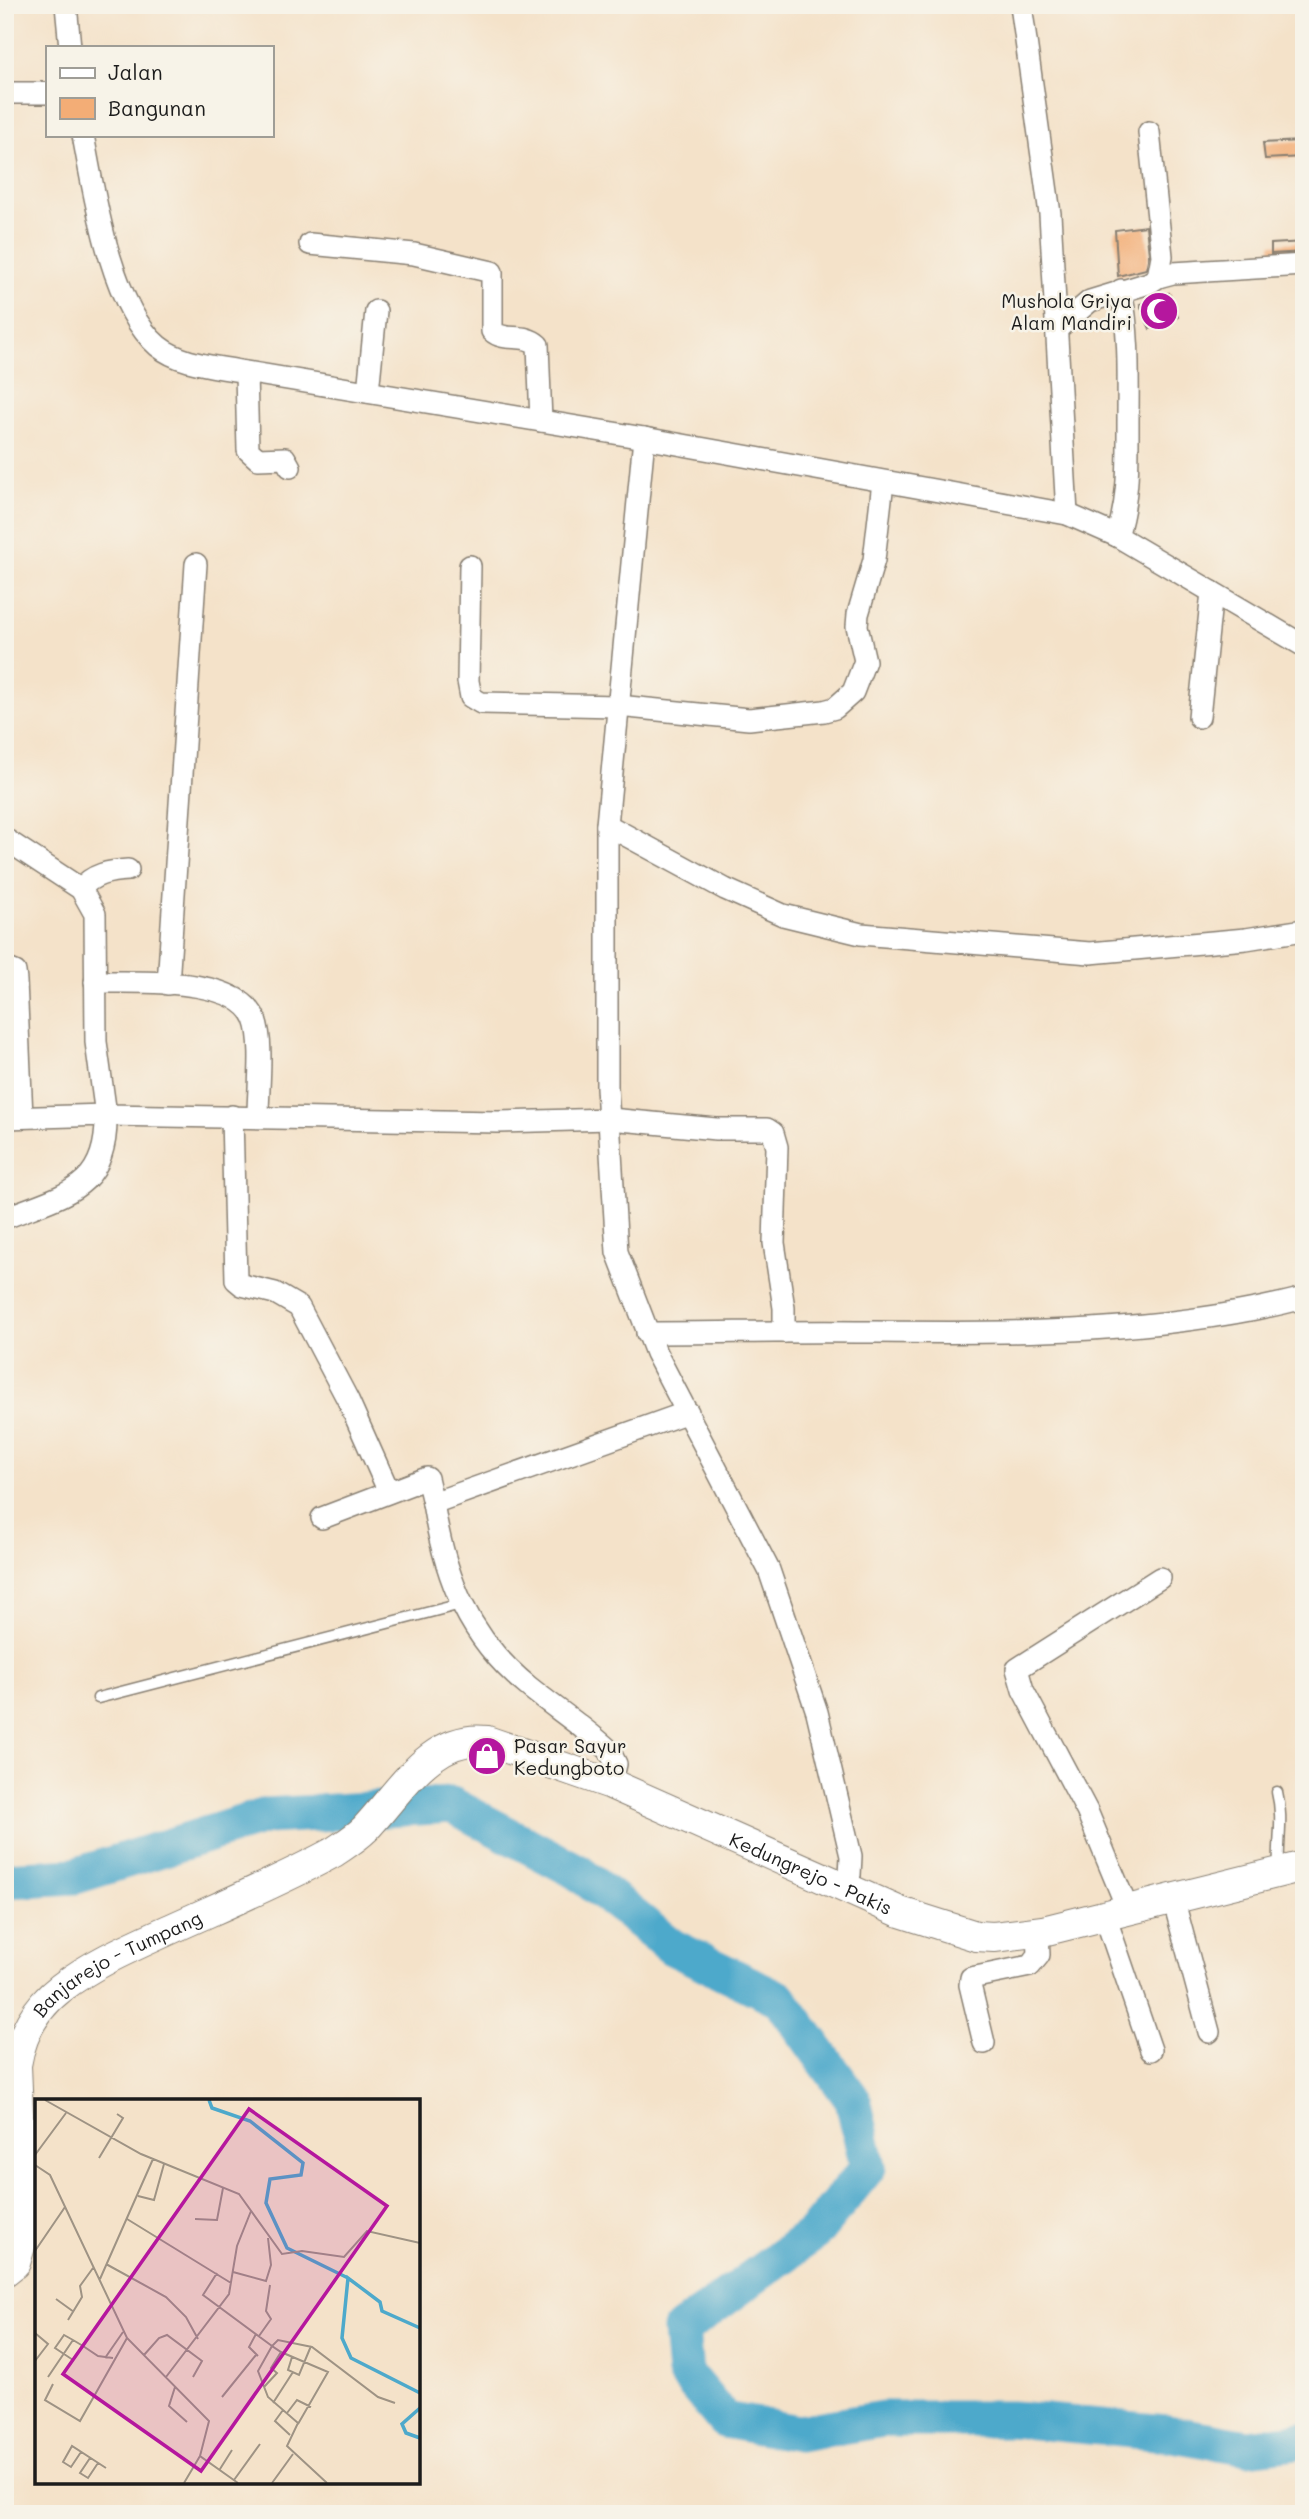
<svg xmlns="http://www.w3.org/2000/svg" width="1309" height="2519" viewBox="0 0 1309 2519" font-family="Mali,sans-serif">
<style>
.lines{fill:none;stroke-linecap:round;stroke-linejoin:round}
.river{stroke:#4da9cb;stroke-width:37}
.building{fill:#f3ad76}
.lane-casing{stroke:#887f72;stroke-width:13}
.street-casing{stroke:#887f72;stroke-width:24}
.secondary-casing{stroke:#887f72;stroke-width:32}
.lane{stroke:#fff;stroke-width:10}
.street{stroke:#fff;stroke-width:21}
.secondary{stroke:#fff;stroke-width:30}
.labels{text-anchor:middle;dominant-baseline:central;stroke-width:5;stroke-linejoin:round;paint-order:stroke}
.poi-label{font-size:19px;fill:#1c1c1c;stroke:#f7f3e8;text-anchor:end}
.street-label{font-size:19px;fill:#1c1c1c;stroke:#f7f3e8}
.inset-river{fill:none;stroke:#4da9cb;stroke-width:3.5}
.inset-road{fill:none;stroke:#9e9384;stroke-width:2}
.view{fill:#b5179e;fill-opacity:0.15;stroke:#b5179e;stroke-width:3.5}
.inset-edge{fill:none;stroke:#1c1c1c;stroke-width:3.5}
</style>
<rect width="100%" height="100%" fill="#f7f3e8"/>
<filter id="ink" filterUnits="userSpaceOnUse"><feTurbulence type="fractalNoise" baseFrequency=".0143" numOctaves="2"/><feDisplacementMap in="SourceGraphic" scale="14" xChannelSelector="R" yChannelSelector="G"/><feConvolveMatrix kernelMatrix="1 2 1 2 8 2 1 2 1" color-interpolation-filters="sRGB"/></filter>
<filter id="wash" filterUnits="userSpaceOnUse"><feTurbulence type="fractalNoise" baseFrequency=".00686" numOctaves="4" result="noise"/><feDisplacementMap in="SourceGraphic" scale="28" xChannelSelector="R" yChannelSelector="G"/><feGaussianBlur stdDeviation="1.57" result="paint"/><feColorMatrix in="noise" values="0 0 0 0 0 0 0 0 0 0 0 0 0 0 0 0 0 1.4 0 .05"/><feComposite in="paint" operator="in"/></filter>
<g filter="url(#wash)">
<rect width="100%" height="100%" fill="#f4e2c9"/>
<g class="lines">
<path class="river" d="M5,1880L75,1876L266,1816L452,1805L578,1872L672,1947L780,1999L853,2100L868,2167L815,2232L681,2330L685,2373L724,2420L798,2433L883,2419H1012L1167,2433L1248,2447L1304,2440"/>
</g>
<g id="blocks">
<g class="building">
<path d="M1300,141L1302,157L1265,159L1263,143Z"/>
<path d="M1146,226L1149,255L1146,269L1118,276L1115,230Z"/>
<path d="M1304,242V252L1271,254V244Z"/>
<path d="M1169,293L1178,317L1150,329L1140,304Z"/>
</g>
</g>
</g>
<g filter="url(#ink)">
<use href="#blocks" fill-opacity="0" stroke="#887f72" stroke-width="2"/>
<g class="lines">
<g class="lane-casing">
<g id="lane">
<path d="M98,1698L461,1604"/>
<path d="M1277,1792C1284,1819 1277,1843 1279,1870"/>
</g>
</g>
<g class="street-casing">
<g id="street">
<path d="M66,5L70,47"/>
<path d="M1021,5L1050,214L1067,514"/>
<path d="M5,93H47"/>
<path d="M83,135C94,194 111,306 158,346C180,364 214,366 240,371L644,438L1067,514L1117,536L1304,646"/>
<path d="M310,244L414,254L492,272V331C505,343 524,332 538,345L541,421"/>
<path d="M1158,277L1173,273L1304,265"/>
<path d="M1057,329L1090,301L1149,283L1158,277L1162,256L1149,132"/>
<path d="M246,373L248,450L258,459L285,458L290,467"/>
<path d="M368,392L376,311"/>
<path d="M644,438L607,825V1087L617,1252L656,1353L769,1570L817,1712L851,1856L850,1875L839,1885"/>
<path d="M1117,536C1129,499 1128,463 1128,424C1128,378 1130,335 1121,290"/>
<path d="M470,566L468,681L471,697L481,703L618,706L749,719L824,711L835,708L853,692L865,661L857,626L858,614L874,560L883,482"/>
<path d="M1199,717L1212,592"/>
<path d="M607,825L725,889L783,915L861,934L1090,953L1246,939L1304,930"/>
<path d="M5,839L81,889L95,914L96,1042L106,1115L498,1122L610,1119L716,1129H767L773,1133L777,1147L774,1243L784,1308V1332"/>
<path d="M81,889C92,874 110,871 128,870"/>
<path d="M5,968L15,972L16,981L22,1117"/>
<path d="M95,982C134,983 237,975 255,1019C264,1042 258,1090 258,1115"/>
<path d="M168,984L196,564"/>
<path d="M232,1116L236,1280L242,1285L275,1293L299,1307L348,1400L389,1492"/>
<path d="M5,1118L106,1115C108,1190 64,1194 5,1218"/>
<path d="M647,1333C720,1333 793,1331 865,1332C1012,1333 1161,1335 1304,1298"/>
<path d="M322,1518L427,1478L433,1503"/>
<path d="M611,1784L616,1764L609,1750C584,1727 555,1708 529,1687C468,1638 445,1578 433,1503L688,1412"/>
<path d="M1173,1898L1209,2032"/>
<path d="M1128,1910L1087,1811L1023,1690L1017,1669L1160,1578"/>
<path d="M1105,1916L1151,2050"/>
<path d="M984,2043L970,1985L971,1978L1030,1966L1039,1955L1038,1932"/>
</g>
</g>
<g class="secondary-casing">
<g id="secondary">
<path id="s1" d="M5,2271L15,2263L23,2236L16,2065C21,2035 36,2007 61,1988C92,1964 129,1948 164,1932C221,1906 279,1882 334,1852C344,1845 356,1838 365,1829C400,1792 431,1734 487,1741L611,1784L900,1912L976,1936L994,1937L1043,1931L1304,1866"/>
</g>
</g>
<use href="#lane" class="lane"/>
<use href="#street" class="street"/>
<use href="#secondary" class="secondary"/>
</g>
</g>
<defs>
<g id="mosque-disc" transform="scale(2.0125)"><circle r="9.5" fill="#b5179e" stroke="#f7f3e8"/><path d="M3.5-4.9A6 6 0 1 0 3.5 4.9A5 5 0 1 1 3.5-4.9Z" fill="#fff"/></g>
<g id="shop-disc" transform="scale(2.0125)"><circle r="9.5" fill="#b5179e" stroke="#f7f3e8"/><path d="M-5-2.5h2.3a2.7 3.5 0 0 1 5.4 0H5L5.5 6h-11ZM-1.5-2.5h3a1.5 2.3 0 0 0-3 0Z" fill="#fff"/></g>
</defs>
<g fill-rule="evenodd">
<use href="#mosque-disc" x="1159" y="311"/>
<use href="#shop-disc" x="487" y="1756"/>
</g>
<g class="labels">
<g class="poi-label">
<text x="1132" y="300">Mushola Griya<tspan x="1132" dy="22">Alam Mandiri</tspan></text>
<text x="514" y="1745" text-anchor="start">Pasar Sayur<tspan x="514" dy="22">Kedungboto</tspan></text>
</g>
<g class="street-label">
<text stroke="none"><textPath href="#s1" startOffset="1155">Kedungrejo - Pakis</textPath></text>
<text stroke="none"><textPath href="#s1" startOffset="364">Banjarejo - Tumpang</textPath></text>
</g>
</g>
<g transform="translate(35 2099)">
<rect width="385" height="385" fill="#f4e2c9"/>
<path class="inset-river" d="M174,1L177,9L215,22L268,64L266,76L235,80L231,104L252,149L313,179M385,229L347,212L345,203L313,179L307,239L316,259L385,294M385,309L367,325L371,334L385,339"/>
<path class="inset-road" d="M10,1L106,55L204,95L247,155L267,152L309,158L332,132L385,144M0,56L31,14M64,59L88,19L82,15M0,66L15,76L92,239L174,322L165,357L203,384M103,97L119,101L129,65M92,120L196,184M160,120L182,121L188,89M0,152L30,108M71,165L131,198L151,218L163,240M198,173L231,182L236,166L233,139M182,174L168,196L237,247L223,272L233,298L263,324L252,347L292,384M65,180L118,60M21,200L39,213M33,221L47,198L45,187L58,169M221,235L214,248L223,257M224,237L236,220L231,212L235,186M48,247L38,261L20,249L29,236L38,241L48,247L63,257L78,259M109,256L124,239L132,236L167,262L158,278M257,258L253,271L264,276L276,247M70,259L88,233M0,262L13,245L0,234M13,278L38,241M131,278L194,195L202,147L216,112M18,285L10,301L45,322L92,239M140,288L134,307L152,323M229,288L242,274L236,269L246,253M187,298L221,256M238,304L258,273M248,311L240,322L255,336M252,314L262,301L276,308M263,325L293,273L246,253L237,247L243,241L277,248L343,298L360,304M46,353L36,368L28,363L37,347L71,369M55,359L45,374L53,379L63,364M185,370L197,351M199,381L225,345M149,384L165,357M237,384L258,355"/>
<path class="view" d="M214,10L352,107L166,372L28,275Z"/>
<rect width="385" height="385" class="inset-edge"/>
</g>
<rect width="1309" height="2519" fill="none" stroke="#f7f3e8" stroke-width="28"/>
<rect x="46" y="46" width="228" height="91" fill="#f7f3e8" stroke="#9f9d96" stroke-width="2"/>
<rect x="60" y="68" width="35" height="10" fill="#ffffff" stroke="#9f9d96" stroke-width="2"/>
<text x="108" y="80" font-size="21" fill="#1c1c1c">Jalan</text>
<rect x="60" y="98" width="35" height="21" fill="#f3ad76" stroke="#9f9d96" stroke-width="2"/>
<text x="108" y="116" font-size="21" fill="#1c1c1c">Bangunan</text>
</svg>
